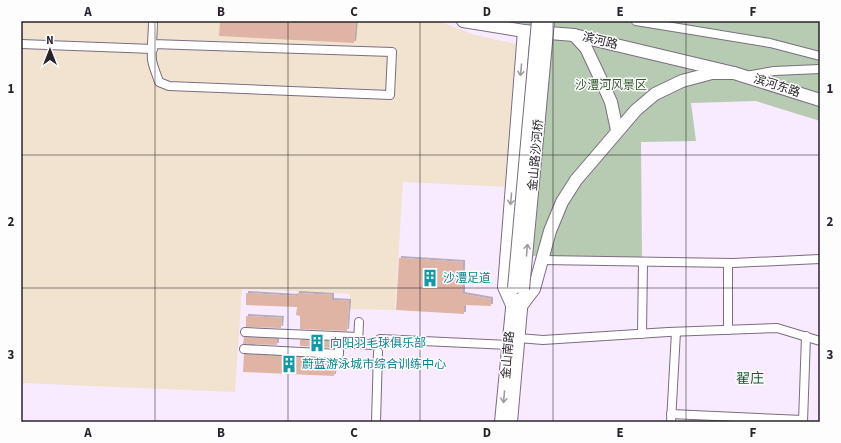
<svg xmlns="http://www.w3.org/2000/svg" width="841" height="443" viewBox="0 0 841 443" font-family="'Source Sans 3','Noto Sans SC',sans-serif">
<style>
.industrial{fill:#f2e3d0}
.green{fill:#b6cbb2}
.building{fill:#dfb4a4;filter:url(#shadow)}
.lines{fill:none;stroke-linecap:round;stroke-linejoin:round}
.street-casing{stroke:#7b6e80;stroke-width:10}
.secondary-casing{stroke:#7b6e80;stroke-width:14}
.street{stroke:#fff;stroke-width:8}
.secondary{stroke:#fff;stroke-width:12}
.secondary-bridge-casing{stroke:#7b6e80;stroke-width:14;stroke-linecap:butt}
.secondary-bridge{stroke:#fff;stroke-width:12}
.oneway{stroke:#9f9ca0}
.grid{fill:none;stroke:#29242c;stroke-width:1;stroke-opacity:0.55}
.labels{text-anchor:middle;dominant-baseline:central;stroke-width:3;stroke-linejoin:round;paint-order:stroke}
.street-label{font-size:12px;fill:#29242c;stroke:#fdfdfd}
.park-label{font-size:12px;fill:#345a2c;stroke:#fdfdfd}
.culture-label{font-size:12px;fill:#0d838f;stroke:#fdfdfd;text-anchor:start}
.quarter-label{font-size:14px;fill:#125f35;stroke:#fdfdfd}
.neatline{fill:none;stroke:#29242c;stroke-width:1.5}
.grid-label{font-size:13px;text-anchor:middle;font-weight:bold;fill:#29242c}
</style>
<defs>
<filter id="shadow"><feDropShadow dx="2" dy="-2" stdDeviation="0" flood-color="#0004"/></filter>
</defs>
<rect width="100%" height="100%" fill="#f8eaff"/>
<path class="industrial" d="M21,21H438L475,35L516,44L506,187L403,182L395,310L350,309V294L242,289L235,392L21,383Z"/>
<path class="green" d="M514,21H820V121L756,101L691,103L696,141L641,142L642,257L532,256L553,27L529,25Z"/>
<g class="building">
<path d="M220,21H356L354,43L219,36Z"/>
<path d="M399,258L463,262V294L491,299V306L464,305V314L396,310Z"/>
<path d="M246,293L297,296V293L332,295V300L349,301L347,331L300,329V316L296,315L297,307L246,305Z"/>
<path d="M246,316L282,318L281,328L246,327Z"/>
<path d="M244,337L277,339V345L243,344Z"/>
<path d="M300,340L334,341L333,348L300,346Z"/>
<path d="M244,354L335,359L334,376L243,372Z"/>
</g>
<g class="lines">
<g class="street-casing">
<g id="street">
<path d="M636,21L770,43L820,56"/>
<path d="M21,44L153,49"/>
<path d="M153,44L392,52L390,95L169,86L159,82C157,75 153,67 152,60C151,47 153,34 153,21"/>
<path d="M746,76L774,71L820,69"/>
<path d="M542,260L733,263L820,259"/>
<path d="M728,263V330"/>
<path d="M359,322L358,344L372,345L380,339L509,345"/>
<path d="M245,332L358,337"/>
<path d="M642,334L643,262"/>
<path d="M518,338L543,340L668,332L777,328L820,341"/>
<path d="M244,349L339,354V344H358"/>
<path d="M671,414L803,420"/>
<path d="M376,422L378,352"/>
<path d="M671,422L676,332"/>
<path d="M803,422L806,336"/>
</g>
</g>
<g class="secondary-casing">
<g id="secondary">
<path d="M463,21L524,31L574,35L734,73L820,100"/>
<path d="M524,31L504,287L512,305L521,306L534,289L550,231L562,202L576,180L636,110L655,94L682,81L712,73H734"/>
<path d="M574,35L586,48L602,82L611,102L617,130"/>
<path d="M501,422L513,298"/>
<path d="M511,422L522,298"/>
</g>
</g>
<use href="#street" class="street"/>
<use href="#secondary" class="secondary"/>
<g class="secondary-bridge-casing">
<g id="secondary-bridge">
<path d="M514,288L538,21"/>
<path d="M523,289L548,21"/>
</g>
</g>
<use href="#secondary-bridge" class="secondary-bridge"/>
</g>
<defs><path id="oneway-shaft" d="M-6 0H5M1.5-3L5.5 0L1.5 3" fill="none" stroke-width="1.6" stroke-linecap="round" stroke-linejoin="round"/></defs>
<g class="oneway">
<use href="#oneway-shaft" transform="translate(521 70) rotate(95)"/>
<use href="#oneway-shaft" transform="translate(511 199) rotate(95)"/>
<use href="#oneway-shaft" transform="translate(527 250) rotate(-85)"/>
<use href="#oneway-shaft" transform="translate(504 397) rotate(95)"/>
</g>
<path class="grid" d="M155,21V422M288,21V422M420,21V422M553,21V422M686,21V422M21,155H820M21,288H820"/>
<defs>
<g id="building-bare" transform="scale(1.38)"><path d="M-4-6H4V6H1V3H-1V6H-4ZM-2.5-4.3h1.7v1.8h-1.7ZM.8-4.3h1.7v1.8H.8ZM-2.5-1h1.7V.8h-1.7ZM.8-1h1.7V.8H.8Z" fill="#0f9aa8" stroke="#fdfdfd" stroke-width="2.5" paint-order="stroke"/></g>
</defs>
<g fill-rule="evenodd">
<use href="#building-bare" x="430" y="278"/>
<use href="#building-bare" x="317" y="343"/>
<use href="#building-bare" x="289" y="364"/>
</g>
<g class="labels">
<g class="street-label">
<text transform="translate(600 41) rotate(14)">滨河路</text>
<text transform="translate(777 86) rotate(18)">滨河东路</text>
<text transform="translate(536 155) rotate(-85)">金山路沙河桥</text>
<text transform="translate(508 355) rotate(-85)">金山南路</text>
</g>
<g class="park-label">
<text x="611" y="85">沙澧河风景区</text>
</g>
<g class="culture-label">
<text x="443" y="278">沙澧足道</text>
<text x="330" y="343">向阳羽毛球俱乐部</text>
<text x="302" y="364">蔚蓝游泳城市综合训练中心</text>
</g>
<g class="quarter-label">
<text x="750" y="379">翟庄</text>
</g>
</g>
<rect width="841" height="443" fill="none" stroke="#fdfdfd" stroke-width="44"/>
<g transform="translate(50 50)" stroke="#fdfdfd" stroke-width="3" paint-order="stroke">
<path d="M0-3L7 15L0 10L-7 15Z" fill="#29242c"/>
<text y="-6" font-size="11" font-weight="bold" text-anchor="middle" fill="#29242c">N</text>
</g>
<rect x="22" y="22" width="797" height="399" class="neatline"/>
<g class="grid-label">
<text x="88" y="16">A</text>
<text x="221" y="16">B</text>
<text x="354" y="16">C</text>
<text x="487" y="16">D</text>
<text x="620" y="16">E</text>
<text x="753" y="16">F</text>
<text x="11" y="93">1</text>
<text x="830" y="93">1</text>
<text x="11" y="226">2</text>
<text x="830" y="226">2</text>
<text x="11" y="359">3</text>
<text x="830" y="359">3</text>
<text x="88" y="437">A</text>
<text x="221" y="437">B</text>
<text x="354" y="437">C</text>
<text x="487" y="437">D</text>
<text x="620" y="437">E</text>
<text x="753" y="437">F</text>
</g>
</svg>
